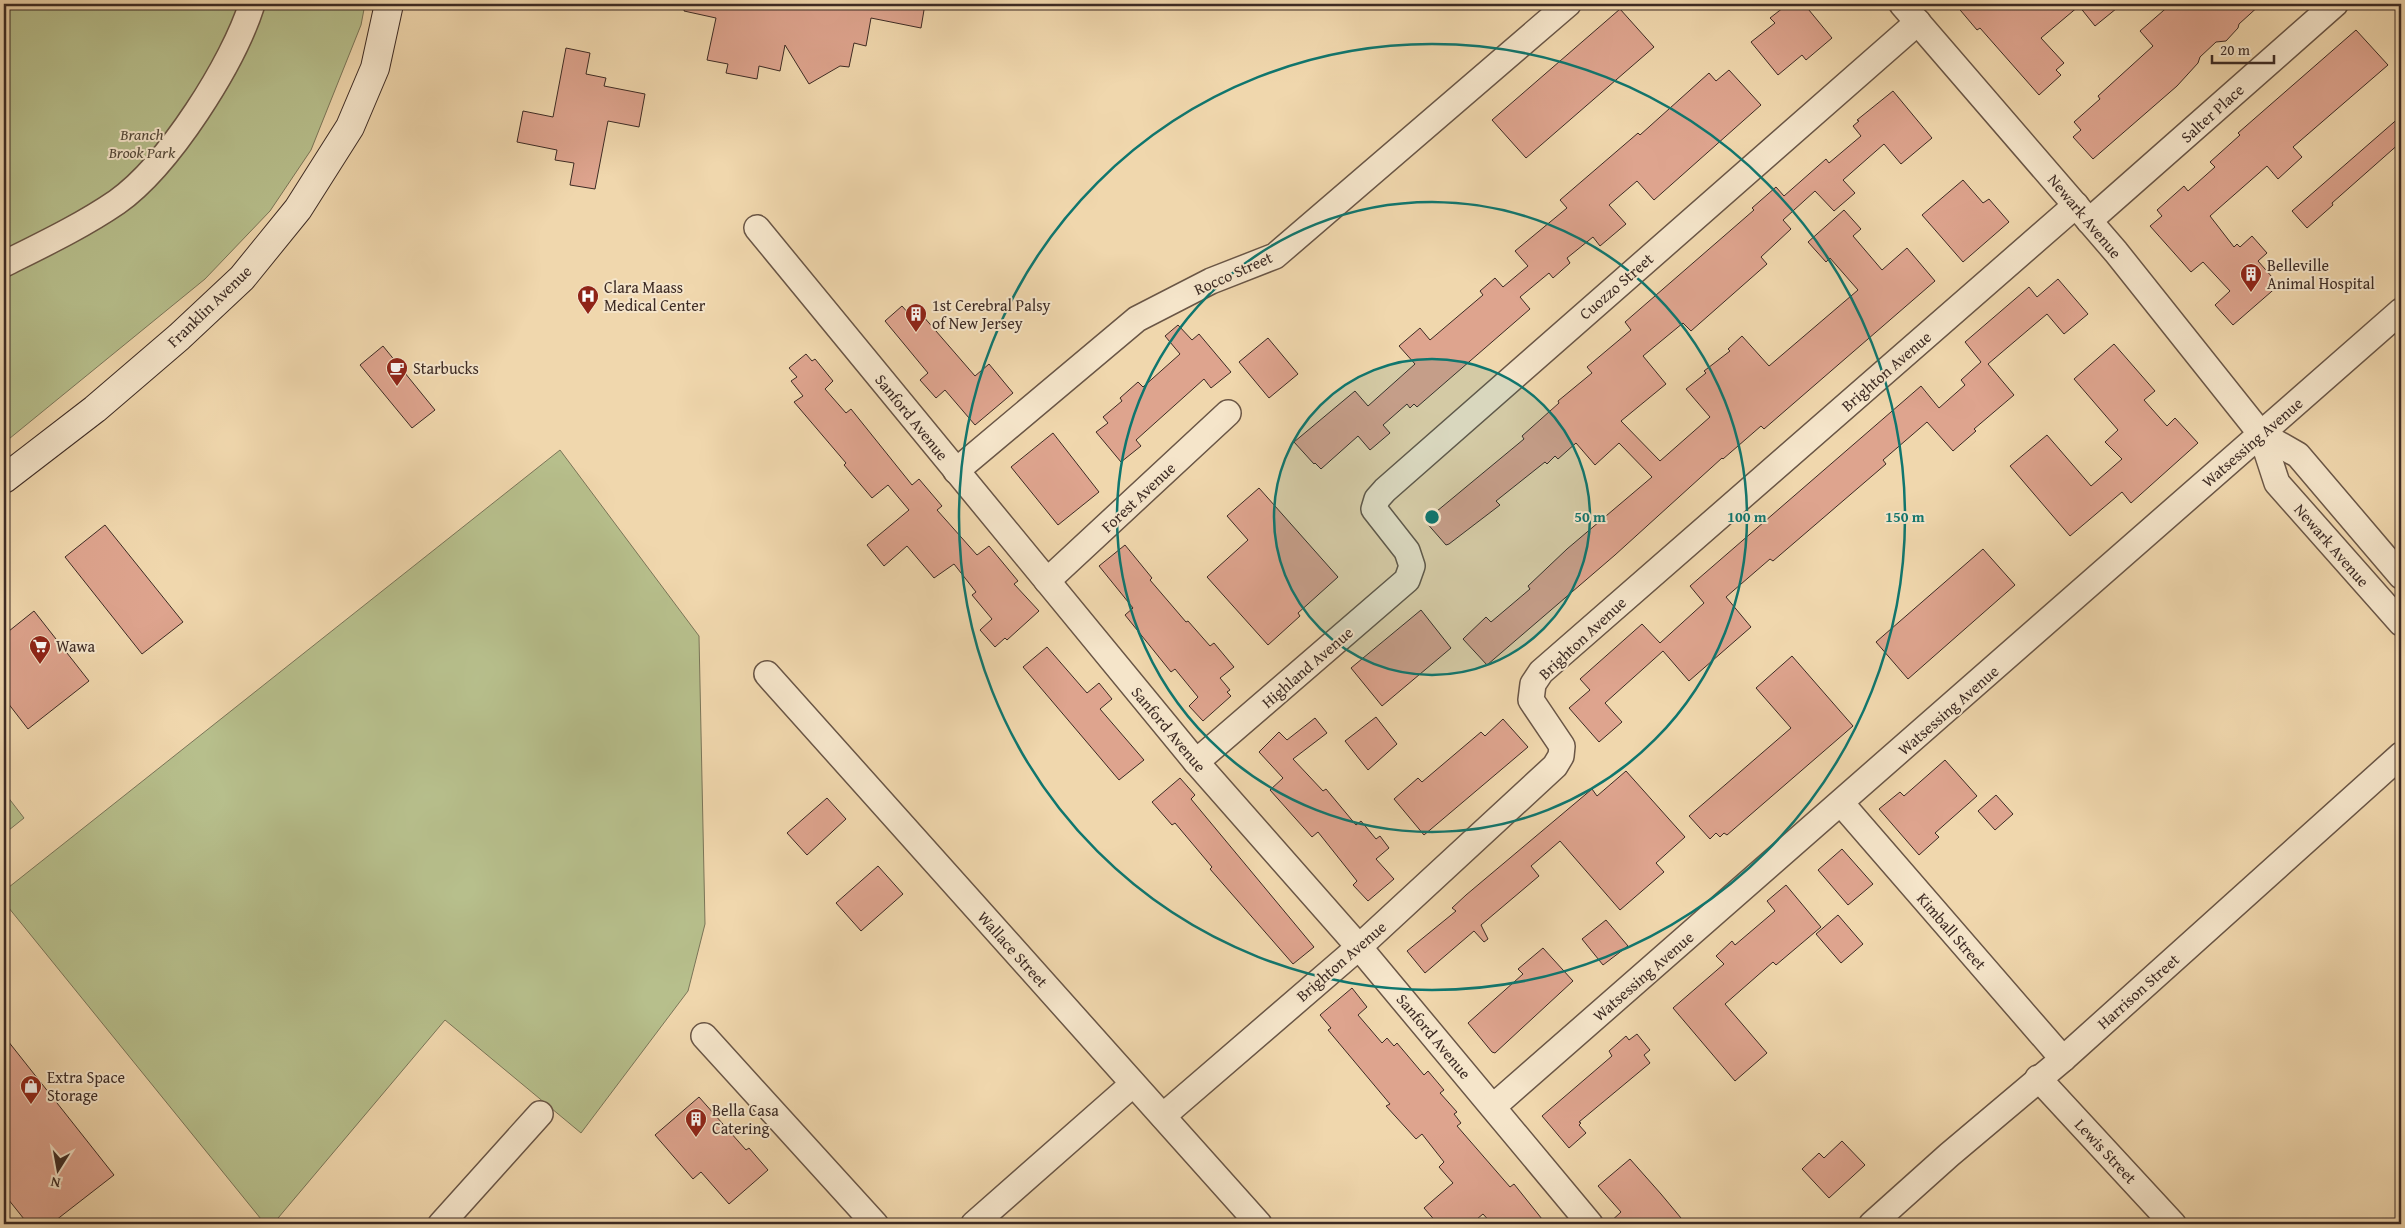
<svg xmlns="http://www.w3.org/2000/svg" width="2405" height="1228" viewBox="0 0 2405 1228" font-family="'Gentium Book Plus',serif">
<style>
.green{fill:#b7bf8c;stroke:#7a7558}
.building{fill:#dea48e;stroke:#3d2b24}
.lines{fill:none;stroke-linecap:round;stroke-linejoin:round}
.street-casing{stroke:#6a5646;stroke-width:28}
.secondary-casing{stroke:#3d2b24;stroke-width:30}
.street{stroke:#f5e5ca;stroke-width:25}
.secondary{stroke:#f5e5ca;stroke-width:28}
.ring{fill:none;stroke:#0f766e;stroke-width:2.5}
.labels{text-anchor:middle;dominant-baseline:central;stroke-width:4;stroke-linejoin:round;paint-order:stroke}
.street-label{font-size:16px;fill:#3d2b24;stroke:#f5e5ca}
.park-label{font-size:16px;font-style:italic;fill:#554939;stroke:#f5e5ca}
.poi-label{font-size:16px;fill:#3d2b24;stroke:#f5e5ca;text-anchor:start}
.centre{fill:#0f766e;stroke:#f5e5ca;stroke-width:2.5}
.ring-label{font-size:15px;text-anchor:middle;font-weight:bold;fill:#0f766e;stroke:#f5e5ca;stroke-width:4;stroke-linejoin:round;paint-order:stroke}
</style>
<rect width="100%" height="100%" fill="#f0d7ad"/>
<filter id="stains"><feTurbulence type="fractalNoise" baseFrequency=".004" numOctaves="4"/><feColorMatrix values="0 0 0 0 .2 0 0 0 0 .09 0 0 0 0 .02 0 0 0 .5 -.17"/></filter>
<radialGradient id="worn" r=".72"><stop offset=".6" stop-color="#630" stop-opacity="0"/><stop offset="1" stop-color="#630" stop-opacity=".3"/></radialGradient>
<g class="green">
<path d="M4,4H365L361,25L311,150L270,211L205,279L4,443Z"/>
<path d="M560,450L699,636L705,924L688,991L581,1133L445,1020L273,1224H265L4,902V891Z"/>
<path d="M4,792L24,818L4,834Z"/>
</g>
<g class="building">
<path d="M685,4H925L921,28L871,18L866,46L854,43L849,67L840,66L809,84L785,45L780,71L759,66L757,79L726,73L728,64L707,60L716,18L684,11Z"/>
<path d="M1788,4H1804L1832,38L1806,60L1802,55L1778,75L1751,42L1775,23L1770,18Z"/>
<path d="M1955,4H2122L2095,26L2079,6L2041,38L2064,63L2056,70L2061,75L2039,95L1980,28L1977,30Z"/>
<path d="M2171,4H2261L2239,24L2238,28L2226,41L2216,42L2200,57L2198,63L2177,86L2093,159L2073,137L2081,130L2074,122L2100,99L2098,96L2153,46L2140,31Z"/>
<path d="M1620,9L1654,47L1526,158L1492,120Z"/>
<path d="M2356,30L2388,65L2293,147L2302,157L2278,179L2267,166L2210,216L2234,247L2237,244L2240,247L2252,236L2267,253L2258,261L2279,285L2233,325L2215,305L2230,291L2203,262L2191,272L2150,226L2162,216L2157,210L2184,186L2188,191L2215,167L2210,162L2240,135L2238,133Z"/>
<path d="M566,48L590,53L586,74L606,78L604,86L645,94L639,127L608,121L595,189L570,185L574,163L555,160L557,150L517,142L523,111L553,117Z"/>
<path d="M1729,70L1761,105L1654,200L1637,181L1609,205L1626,224L1600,246L1593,237L1567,258L1570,263L1553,278L1549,273L1520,297L1530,309L1417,407L1414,404L1410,408L1407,404L1383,425L1390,433L1370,450L1358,436L1321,469L1315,463L1314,464L1294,442L1355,391L1368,406L1415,364L1399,346L1420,328L1430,340L1483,295L1480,291L1495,278L1503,287L1528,266L1515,251L1567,208L1560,200L1638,133L1640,135L1709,73L1716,81Z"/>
<path d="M1893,91L1932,138L1901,164L1884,144L1843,180L1855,193L1834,211L1815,191L1783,220L1791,229L1761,257L1767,264L1691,331L1683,323L1643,356L1666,384L1621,421L1660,461L1710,417L1686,389L1706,373L1704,371L1730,351L1728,349L1742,336L1769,366L1858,290L1830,258L1826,262L1808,242L1844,210L1861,229L1853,236L1882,270L1907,248L1935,281L1764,429L1761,426L1723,459L1722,458L1615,555L1487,665L1463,639L1486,617L1491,622L1530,589L1528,586L1567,549L1652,477L1619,443L1595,465L1576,443L1558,459L1555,456L1547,464L1545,462L1496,501L1500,505L1449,544L1446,545L1425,521L1524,439L1522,436L1559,403L1558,401L1592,373L1587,367L1631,330L1625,322L1754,210L1752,208L1776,187L1784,196L1826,159L1829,163L1861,136L1853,126L1859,121L1857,120Z"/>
<path d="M2401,116V142L2332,203L2333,205L2307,228L2292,211Z"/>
<path d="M1963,180L1983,203L1989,199L2009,222L1963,262L1922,215Z"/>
<path d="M2058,279L2088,314L2064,334L2047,314L1988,364L2014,395L1974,429L1976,431L1953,451L1927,422L1883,460L1886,464L1773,561L1770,559L1726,597L1751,627L1689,681L1663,651L1605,703L1622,722L1599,742L1569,708L1590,690L1580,679L1642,624L1660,643L1704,603L1690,586L1921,386L1939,408L1965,385L1961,380L1981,362L1965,342L2029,287L2037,297Z"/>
<path d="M902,306L909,314L916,308L975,376L989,364L1013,393L975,425L945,390L936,398L920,380L928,373L885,321Z"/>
<path d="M1178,325L1192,340L1199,334L1231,372L1211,388L1204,379L1136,440L1141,446L1121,462L1096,432L1108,423L1103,417L1122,401L1120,398L1138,382L1143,387L1180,354L1165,336Z"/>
<path d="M1268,338L1298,374L1269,398L1239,362Z"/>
<path d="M2114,344L2155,391L2144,400L2167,426L2175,418L2198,443L2131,503L2122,492L2070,536L2010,466L2047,435L2091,486L2122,459L2105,442L2118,430L2074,379Z"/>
<path d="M383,346L435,410L412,428L360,365Z"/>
<path d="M806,354L812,361L815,359L833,381L825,389L846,413L851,409L912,485L919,479L942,506L937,510L977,555L989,546L1018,581L1014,584L1039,611L1007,640L1005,638L995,647L980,630L992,619L972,595L976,592L954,564L934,578L907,546L884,566L867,545L909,510L888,485L872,498L844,465L846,463L794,402L803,396L791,381L797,377L789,368Z"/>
<path d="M1053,433L1099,492L1058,525L1011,467Z"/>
<path d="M1259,488L1338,577L1298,613L1300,616L1268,645L1207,577L1248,540L1227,516Z"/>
<path d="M105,525L183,622L142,654L65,557Z"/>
<path d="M1125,545L1152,578L1150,580L1186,622L1188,621L1210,646L1214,643L1234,667L1220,678L1230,690L1227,692L1231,696L1203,721L1189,706L1198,697L1175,669L1171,672L1125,615L1133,608L1099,566Z"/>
<path d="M1983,549L2015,585L1908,679L1876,642Z"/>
<path d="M1421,610L1451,648L1382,706L1351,668Z"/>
<path d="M34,611L89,681L28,729L4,698V635Z"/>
<path d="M1047,647L1087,693L1099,683L1112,699L1100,709L1144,760L1119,780L1023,667Z"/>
<path d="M1792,656L1853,726L1727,835L1724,833L1720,837L1716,833L1710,839L1689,816L1791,728L1756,688Z"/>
<path d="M1376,717L1397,744L1368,770L1345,741Z"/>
<path d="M1315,718L1327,733L1293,759L1323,791L1326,789L1356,825L1361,821L1376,839L1380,836L1389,848L1376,859L1394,879L1368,901L1353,885L1357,881L1318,832L1312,837L1270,790L1283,778L1259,752L1279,732L1287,740Z"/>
<path d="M1503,719L1528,747L1424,835L1394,799L1418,778L1422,782L1481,732L1485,736Z"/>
<path d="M1945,760L1977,796L1935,833L1939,837L1919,855L1879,809L1900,792L1904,796Z"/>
<path d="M1626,771L1685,837L1656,863L1664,872L1620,910L1560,841L1531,866L1539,876L1481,925L1488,939L1484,942L1474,931L1425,973L1407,951L1456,911L1452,908L1466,895L1592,789L1597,796Z"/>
<path d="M1180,778L1195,795L1191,799L1314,947L1293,964L1210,869L1212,867L1175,823L1172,825L1152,802Z"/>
<path d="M1996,795L2013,814L1995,830L1978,811Z"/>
<path d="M827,798L846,819L807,855L787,833Z"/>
<path d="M1842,849L1873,884L1848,905L1818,870Z"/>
<path d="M878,866L903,894L861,931L836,903Z"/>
<path d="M1786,885L1821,927L1776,965L1773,962L1725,1004L1767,1053L1735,1081L1673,1008L1724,964L1716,956L1732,941L1735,945L1775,911L1767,901Z"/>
<path d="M1838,915L1863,944L1841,963L1816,934Z"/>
<path d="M1606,920L1628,946L1603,965L1582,939Z"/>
<path d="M1543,948L1573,981L1495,1053L1492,1052L1468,1023L1523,974L1518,969Z"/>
<path d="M1352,988L1367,1007L1358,1015L1382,1043L1387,1038L1394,1046L1397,1043L1424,1075L1428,1071L1444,1090L1440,1093L1457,1112L1454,1114L1461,1123L1457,1126L1510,1187L1514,1184L1546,1224H1492L1483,1214L1471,1224H1438L1424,1208L1453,1183L1439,1167L1444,1162L1422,1134L1416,1139L1386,1106L1390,1104L1328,1030L1331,1028L1320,1015Z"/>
<path d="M1637,1034L1650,1050L1644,1055L1650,1063L1579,1122L1581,1123L1579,1125L1586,1133L1569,1148L1542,1116L1612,1056L1609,1051L1626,1036L1629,1040Z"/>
<path d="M4,1036L114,1175L51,1224H28L4,1194Z"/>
<path d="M699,1097L746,1150L749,1148L768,1170L729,1204L701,1172L693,1179L655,1135Z"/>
<path d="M1842,1141L1865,1165L1829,1198L1802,1169L1819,1153L1824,1158Z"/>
<path d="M1630,1159L1661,1194L1686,1224H1608L1621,1212L1598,1186Z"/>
</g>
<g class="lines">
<g class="street-casing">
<g id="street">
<path d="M1902,4L2116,252L2261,434L2277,483L2401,623"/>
<path d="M2089,221L2335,4"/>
<path d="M757,228L1196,762L1359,947L1590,1224"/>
<path d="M4,264C42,245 82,226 117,202C169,165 233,64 252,4"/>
<path d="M2261,434L2298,455L2401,576"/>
<path d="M956,471L1137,319L1211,281L1275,256L1568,4"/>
<path d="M1047,581L1228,413"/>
<path d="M767,674L1259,1224"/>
<path d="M1196,762L1407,580L1412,566L1407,551L1374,509L1377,499L1385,490L1918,22"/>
<path d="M1841,803L2063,1059"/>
<path d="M704,1036L875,1224"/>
<path d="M2038,1078L2173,1224"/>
<path d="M1494,1106L2401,311"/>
<path d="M1163,1116L1359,947L1555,766L1561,756L1562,746L1531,700L1533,684L1541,672L2076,205"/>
<path d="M441,1224L540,1114"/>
<path d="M974,1224L1133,1084"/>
<path d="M1872,1224L1949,1155L2063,1059L2401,755"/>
</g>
</g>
<g class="secondary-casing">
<path id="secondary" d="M4,479L95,409L179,337L242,278L298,209L350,127L375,68L389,4"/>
</g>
<use href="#street" class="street"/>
<use href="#secondary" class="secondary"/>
</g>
<circle cx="1432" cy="517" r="158" fill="#0f766e" fill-opacity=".12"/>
<g class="ring">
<circle cx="1432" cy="517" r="158"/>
<circle cx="1432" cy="517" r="315"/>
<circle cx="1432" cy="517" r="473"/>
</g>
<defs>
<g id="building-pin" transform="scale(1.125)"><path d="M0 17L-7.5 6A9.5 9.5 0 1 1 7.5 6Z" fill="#8f2418" stroke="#f5e5ca"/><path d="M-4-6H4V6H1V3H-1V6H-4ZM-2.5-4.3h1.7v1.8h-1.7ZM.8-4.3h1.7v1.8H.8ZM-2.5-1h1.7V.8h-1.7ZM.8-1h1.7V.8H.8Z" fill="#fff"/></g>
<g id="hospital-pin" transform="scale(1.125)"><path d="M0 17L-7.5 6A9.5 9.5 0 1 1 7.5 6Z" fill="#8f2418" stroke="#f5e5ca"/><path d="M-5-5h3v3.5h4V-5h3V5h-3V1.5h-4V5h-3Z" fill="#fff"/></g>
<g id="cafe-pin" transform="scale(1.125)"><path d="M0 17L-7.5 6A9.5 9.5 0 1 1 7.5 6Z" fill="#8f2418" stroke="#f5e5ca"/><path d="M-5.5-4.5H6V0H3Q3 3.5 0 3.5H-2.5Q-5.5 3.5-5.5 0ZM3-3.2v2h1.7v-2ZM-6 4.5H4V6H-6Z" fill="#fff"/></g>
<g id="supermarket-pin" transform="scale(1.125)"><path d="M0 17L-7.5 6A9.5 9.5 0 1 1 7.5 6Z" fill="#8f2418" stroke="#f5e5ca"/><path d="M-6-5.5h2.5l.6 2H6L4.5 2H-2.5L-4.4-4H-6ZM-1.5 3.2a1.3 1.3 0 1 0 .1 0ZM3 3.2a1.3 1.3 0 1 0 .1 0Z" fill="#fff"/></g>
<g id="shop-pin" transform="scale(1.125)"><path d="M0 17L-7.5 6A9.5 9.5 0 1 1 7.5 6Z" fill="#8f2418" stroke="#f5e5ca"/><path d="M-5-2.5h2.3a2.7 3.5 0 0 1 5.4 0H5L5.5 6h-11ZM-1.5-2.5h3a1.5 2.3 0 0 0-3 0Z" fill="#fff"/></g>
</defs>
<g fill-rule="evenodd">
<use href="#building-pin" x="2251" y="274"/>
<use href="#hospital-pin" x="588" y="296"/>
<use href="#building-pin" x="916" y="314"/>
<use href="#cafe-pin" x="397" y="368"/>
<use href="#supermarket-pin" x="40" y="646"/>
<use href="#shop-pin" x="31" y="1086"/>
<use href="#building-pin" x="696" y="1119"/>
</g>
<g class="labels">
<g class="street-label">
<text transform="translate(2212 113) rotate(-42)">Salter Place</text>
<text transform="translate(2085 216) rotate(50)">Newark Avenue</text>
<text transform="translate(1233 273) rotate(-24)">Rocco Street</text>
<text transform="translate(1616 286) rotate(-41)">Cuozzo Street</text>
<text transform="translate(209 306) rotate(-44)">Franklin Avenue</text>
<text transform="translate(1886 371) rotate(-41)">Brighton Avenue</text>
<text transform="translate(912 417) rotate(51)">Sanford Avenue</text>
<text transform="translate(2252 442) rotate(-41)">Watsessing Avenue</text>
<text transform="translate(1138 497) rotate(-43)">Forest Avenue</text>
<text transform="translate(2332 545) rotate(49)">Newark Avenue</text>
<text transform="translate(1582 638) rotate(-43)">Brighton Avenue</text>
<text transform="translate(1307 667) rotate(-41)">Highland Avenue</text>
<text transform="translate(1948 710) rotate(-41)">Watsessing Avenue</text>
<text transform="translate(1169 729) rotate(50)">Sanford Avenue</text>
<text transform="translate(1952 931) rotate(49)">Kimball Street</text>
<text transform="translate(1013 949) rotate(48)">Wallace Street</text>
<text transform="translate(1341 961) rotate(-41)">Brighton Avenue</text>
<text transform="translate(1643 976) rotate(-41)">Watsessing Avenue</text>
<text transform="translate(2138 991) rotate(-42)">Harrison Street</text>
<text transform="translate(1434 1036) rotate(50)">Sanford Avenue</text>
<text transform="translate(2106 1151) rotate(47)">Lewis Street</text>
</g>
<g class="park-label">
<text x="142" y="134">Branch<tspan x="142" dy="18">Brook Park</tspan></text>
</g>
<g class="poi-label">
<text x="2267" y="265">Belleville<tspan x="2267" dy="18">Animal Hospital</tspan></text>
<text x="604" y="287">Clara Maass<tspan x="604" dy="18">Medical Center</tspan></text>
<text x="932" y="305">1st Cerebral Palsy<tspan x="932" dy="18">of New Jersey</tspan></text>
<text x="413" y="368">Starbucks</text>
<text x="56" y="646">Wawa</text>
<text x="47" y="1077">Extra Space<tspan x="47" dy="18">Storage</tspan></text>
<text x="712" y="1110">Bella Casa<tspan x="712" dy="18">Catering</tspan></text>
</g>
</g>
<circle cx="1432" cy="517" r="8" class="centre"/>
<g class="ring-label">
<text x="1590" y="522">50 m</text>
<text x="1747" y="522">100 m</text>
<text x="1905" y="522">150 m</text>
</g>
<rect width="2405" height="1228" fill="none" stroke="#f0d7ad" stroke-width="20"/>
<rect x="5" y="5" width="2395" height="1218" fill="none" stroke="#3d2b24" stroke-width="2.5"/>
<rect x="10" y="10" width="2385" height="1208" fill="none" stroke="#3d2b24"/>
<g transform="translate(58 1170) rotate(191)" stroke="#f5e5ca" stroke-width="4" paint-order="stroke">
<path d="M0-4L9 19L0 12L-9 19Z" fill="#3d2b24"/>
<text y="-8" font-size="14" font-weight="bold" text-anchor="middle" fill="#3d2b24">N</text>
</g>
<path d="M2212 55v8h62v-8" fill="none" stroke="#3d2b24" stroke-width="2.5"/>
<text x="2220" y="55" font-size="15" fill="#3d2b24" stroke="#f5e5ca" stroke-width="4" paint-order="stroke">20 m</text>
<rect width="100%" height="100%" filter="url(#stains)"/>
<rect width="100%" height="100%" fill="url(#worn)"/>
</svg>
